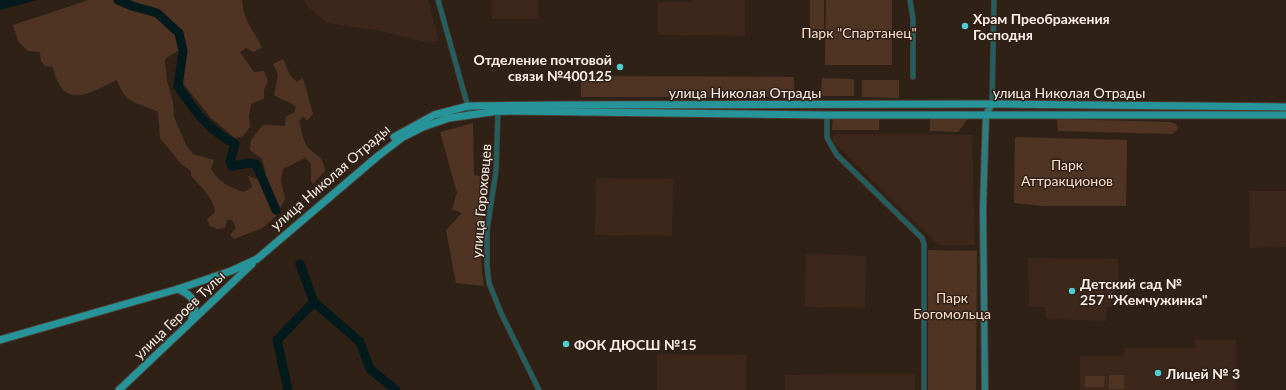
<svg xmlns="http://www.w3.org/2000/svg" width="1286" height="390" viewBox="0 0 1286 390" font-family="Lato,sans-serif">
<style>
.built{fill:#3c271a}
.green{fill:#503423}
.water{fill:#021a1b}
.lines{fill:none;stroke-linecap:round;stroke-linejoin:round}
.river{stroke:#021a1b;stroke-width:9}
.street-casing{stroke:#4c3e35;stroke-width:6}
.secondary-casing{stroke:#4c3e35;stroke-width:8}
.primary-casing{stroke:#4c3e35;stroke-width:9}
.street{stroke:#215f61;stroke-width:4.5}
.secondary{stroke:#2e7c7f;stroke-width:6}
.primary{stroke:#269498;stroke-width:7}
.poi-dot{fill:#52ccd0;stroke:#302117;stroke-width:1.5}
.labels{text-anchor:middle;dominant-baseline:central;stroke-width:3;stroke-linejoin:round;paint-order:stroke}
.poi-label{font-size:14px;font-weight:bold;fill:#fbf0ea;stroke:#302117;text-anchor:start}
.park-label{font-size:14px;fill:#fbdbc9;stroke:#302117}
.street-label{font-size:14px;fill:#fbf0ea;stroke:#302117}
</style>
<rect width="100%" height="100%" fill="#302117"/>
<g class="built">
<path d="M304,0H428L439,41L426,42L382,31L327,23L307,6Z"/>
<rect x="492" y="0" width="46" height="19"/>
<path d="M691,0H745V36L658,35V2H690Z"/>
<path d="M833,134L972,135L975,245H938L833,141Z"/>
<path d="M596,178L673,179L672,236L595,235Z"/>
<path d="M1249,191H1286V247L1250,248Z"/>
<path d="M806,254L866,256L865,308L805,307Z"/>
<path d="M1028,258L1118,259V289L1111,293L1112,307H1106V321L1046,319V307H1029Z"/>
<path d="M1195,340H1236V390H1080V356H1124L1125,348H1195Z"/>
<path d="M657,354L746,355V390H657Z"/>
<path d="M915,374V390H785V375Z"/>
</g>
<g class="green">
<path d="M89,0H242C243,21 254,30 262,48L253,52L246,48L240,52L254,72L264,71L268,81L264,90V99L251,104L249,116L250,127L243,136L235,138L211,118L182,82L186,57L177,51L165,59L167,81L173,102L174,117L186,145L193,154L214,160L211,169C220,183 229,187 244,192L252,187L248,176L258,179L266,173L262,159L250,150L251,140L263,125L285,126L286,116L294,113L296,107C290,101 281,100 274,95L278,75L273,64L283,59L290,75L297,82L303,78L313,114L307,121L303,116L299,122C302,129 302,140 307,146C315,157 323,153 325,171L313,184L311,181V164L305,158L283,169L281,180L285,199L275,217L261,229L234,239L230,235L236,228L232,220H227L225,228L217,229L210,226L207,219L215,212C214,198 200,186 191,176V171L181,164L160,138L158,112C137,101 126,106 117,80C101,87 74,106 61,87C57,80 54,75 53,67L45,66L41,61L40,52L28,51L18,41L13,25Z"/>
<rect x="810" y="0" width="14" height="29"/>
<path d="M826,0H892V65H825Z"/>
<path d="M581,76L794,77V97H581Z"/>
<path d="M822,78L854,79V96H821Z"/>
<path d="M862,80H899V98L862,97Z"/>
<path d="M833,117L879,118V130H832Z"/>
<path d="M930,117H969L958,132L930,131Z"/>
<path d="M1057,119L1171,122L1176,124L1178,128L1176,131L1172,134L1058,131Z"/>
<path d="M473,123L474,175L489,178C483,215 478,249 484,286L456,283L446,230L462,213L452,209L457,193L440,132Z"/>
<path d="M1015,137L1127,140L1126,206H1043L1014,203Z"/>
<path d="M928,250L977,251L976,390H928Z"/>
<rect x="1109" y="375" width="15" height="14"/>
<path d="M1085,376H1105L1104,387H1085Z"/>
</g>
<path class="water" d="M0,0H37L0,10Z"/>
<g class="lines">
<g class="river">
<path d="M118,0L132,6L157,13L179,33L183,51L178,86C194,110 208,130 235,144L230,162L232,166L249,163L256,164L276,210"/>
<path d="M300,264L314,302L360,342L370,369L396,390"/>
<path d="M288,390L277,340L314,302"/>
</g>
<g class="street-casing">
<g id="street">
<path d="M438,0L470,114"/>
<path d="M910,0L913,19V77"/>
<path d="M992,104L994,0"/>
<path d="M498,111L496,171L487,230V266L489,283L501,313L539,390"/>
<path d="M827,115V138L837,155L922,238L924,244V390"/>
</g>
</g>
<g class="secondary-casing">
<path id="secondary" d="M985,390L983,208L986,114L992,104"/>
</g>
<g class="primary-casing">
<g id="primary">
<path d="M394,137L434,115L468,106L564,105L1004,104L1286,107"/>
<path d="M178,289C192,295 199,303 192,318"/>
<path d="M0,340L178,289L231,271L257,259L378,156L403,137L423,127L449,118L498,111L827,115H1286"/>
<path d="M119,390L252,264"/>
</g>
</g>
<use href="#street" class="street"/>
<use href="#secondary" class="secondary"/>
<use href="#primary" class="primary"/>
</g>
<g class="poi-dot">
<circle cx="965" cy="26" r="4"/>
<circle cx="620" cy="67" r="4"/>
<circle cx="1072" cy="291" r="4"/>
<circle cx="566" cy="344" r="4"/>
<circle cx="1158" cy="373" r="4"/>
</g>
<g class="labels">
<g class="poi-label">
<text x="973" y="18">Храм Преображения<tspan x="973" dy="16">Господня</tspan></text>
<text x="612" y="59" text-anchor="end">Отделение почтовой<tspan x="612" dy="16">связи №400125</tspan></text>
<text x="1080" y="283">Детский сад №<tspan x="1080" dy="16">257 "Жемчужинка"</tspan></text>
<text x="574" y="344">ФОК ДЮСШ №15</text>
<text x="1166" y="373">Лицей № 3</text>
</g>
<g class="park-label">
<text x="859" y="32">Парк "Спартанец"</text>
<text x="1067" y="164">Парк<tspan x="1067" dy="16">Аттракционов</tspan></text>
<text x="952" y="297">Парк<tspan x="952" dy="16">Богомольца</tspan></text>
</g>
<g class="street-label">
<text x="745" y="92">улица Николая Отрады</text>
<text x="1069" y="92">улица Николая Отрады</text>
<text transform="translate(330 177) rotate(-41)">улица Николая Отрады</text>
<text transform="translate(481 201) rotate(-85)">улица Гороховцев</text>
<text transform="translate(179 315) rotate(-44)">улица Героев Тулы</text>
</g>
</g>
</svg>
